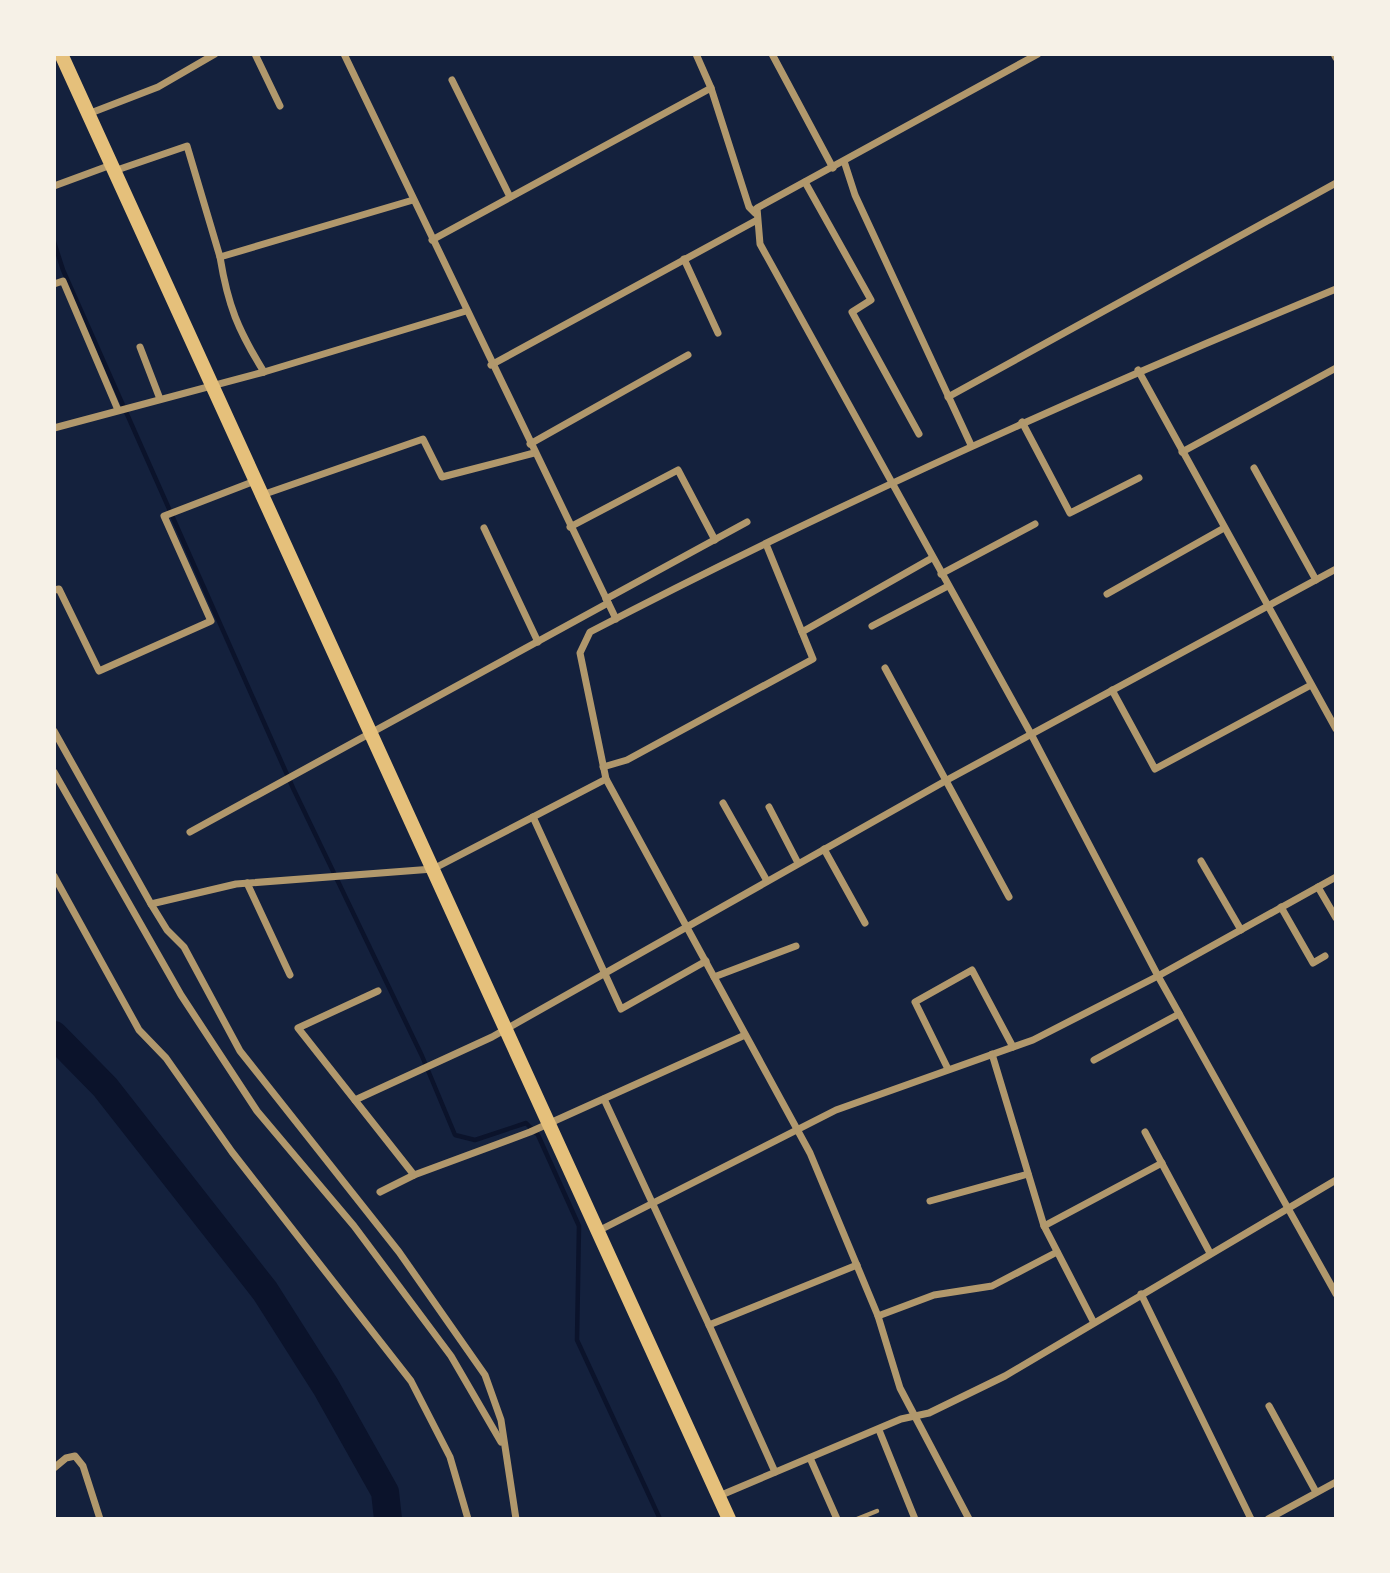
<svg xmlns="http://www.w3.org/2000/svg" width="1390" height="1573" viewBox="0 0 1390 1573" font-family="Merriweather,serif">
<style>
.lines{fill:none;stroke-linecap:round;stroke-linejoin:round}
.stream{stroke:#0b132b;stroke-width:4.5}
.river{stroke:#0b132b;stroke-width:28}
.service{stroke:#b1986c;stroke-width:4.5}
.minor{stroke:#b1986c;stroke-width:7}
.primary{stroke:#e5c07b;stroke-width:14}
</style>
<rect width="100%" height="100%" fill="#14213d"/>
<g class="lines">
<path class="stream" d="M54,242L63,270L293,788L422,1056L455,1135L475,1140L526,1123L538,1135L579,1226L577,1340L660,1519"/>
<path class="river" d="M54,1035L105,1087L265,1291L326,1387L385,1492L388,1519"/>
<path class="service" d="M857,1519L877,1511"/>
<g class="minor">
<path d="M255,54L280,106"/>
<path d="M344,54L616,619"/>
<path d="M696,54L711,88L749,207L755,213"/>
<path d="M772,54L833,168"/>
<path d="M1038,54L757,208L760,244L1031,734L1158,976L1336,1294"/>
<path d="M1334,54L1336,58"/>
<path d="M452,80L510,197"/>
<path d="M88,114L158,87L215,54"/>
<path d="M844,161L855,195L971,445"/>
<path d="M114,171L187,146L220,257L413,200"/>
<path d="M805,182L871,300L852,312L919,434"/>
<path d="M54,186L111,165"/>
<path d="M432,240L711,88"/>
<path d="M220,257C228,306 238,330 264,372"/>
<path d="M684,259L718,333"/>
<path d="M54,284L63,281L118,410"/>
<path d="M140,347L160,399"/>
<path d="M491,365L757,220"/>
<path d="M1138,370L1336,729"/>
<path d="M948,397L1336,183"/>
<path d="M1022,422L1070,513L1139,478"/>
<path d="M54,428L264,372L466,311"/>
<path d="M530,444L688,355"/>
<path d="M1182,452L1336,368"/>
<path d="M1254,468L1316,580"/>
<path d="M262,495L423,439L442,477L534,453"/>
<path d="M570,527L678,470L715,540"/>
<path d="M484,528L538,642"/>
<path d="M941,574L1035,524"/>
<path d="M54,590L59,589L99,671L211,621L164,516L255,481"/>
<path d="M1107,594L1224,528"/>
<path d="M606,599L747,522"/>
<path d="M872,626L948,586"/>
<path d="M802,632L932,558"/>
<path d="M885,668L1009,897"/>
<path d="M1112,690L1155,769L1311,685"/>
<path d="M54,731L151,904L167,930L184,947L240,1051L399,1252L485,1375L501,1420L516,1519"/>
<path d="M603,767L627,760L813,659L766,544"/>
<path d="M54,772L181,995L257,1111L354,1226L451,1356L501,1442"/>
<path d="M723,803L767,881"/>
<path d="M769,807L798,863"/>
<path d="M533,817L621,1009L706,961"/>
<path d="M190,832L608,603"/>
<path d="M824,849L865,923"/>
<path d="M1201,861L1241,930"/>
<path d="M54,876L139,1030L166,1058L232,1152L411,1381L450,1457L468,1519"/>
<path d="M247,883L290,975"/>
<path d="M1318,887L1336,918"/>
<path d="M151,904L236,884L433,869L606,779"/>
<path d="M1281,907L1313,963L1325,956"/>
<path d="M714,977L796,946"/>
<path d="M378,991L298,1028L414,1175"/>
<path d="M992,1054L1044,1226L1093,1321"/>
<path d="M1094,1060L1179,1014"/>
<path d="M948,1069L915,1002L972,970L1013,1047"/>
<path d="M604,1099L709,1325"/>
<path d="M355,1100L492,1037L947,780L1336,569"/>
<path d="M1145,1132L1210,1253"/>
<path d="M380,1192L414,1175L530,1132L745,1035"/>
<path d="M930,1201L1028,1174"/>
<path d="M1044,1226L1162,1163"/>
<path d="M598,1231L836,1110L1033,1040L1158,976L1336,877"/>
<path d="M1141,1294L1251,1519"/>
<path d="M878,1316L934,1295L992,1286L1057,1252"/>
<path d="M1269,1406L1316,1492"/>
<path d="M879,1430L915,1519"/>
<path d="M810,1458L837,1519"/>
<path d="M54,1468L66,1458L75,1456L83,1466L100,1519"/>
<path d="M775,1472L709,1325L857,1265"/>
<path d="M719,1496L901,1419L929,1413L1005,1376L1336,1180"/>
<path d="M969,1519L900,1388L878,1316L810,1153L606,779L580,653L590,632C833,505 1082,394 1336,289"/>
<path d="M1268,1519L1336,1482"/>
</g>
<path class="primary" d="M61,54L729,1519"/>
</g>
<rect width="1390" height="1573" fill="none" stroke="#f6f1e7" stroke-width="112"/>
</svg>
